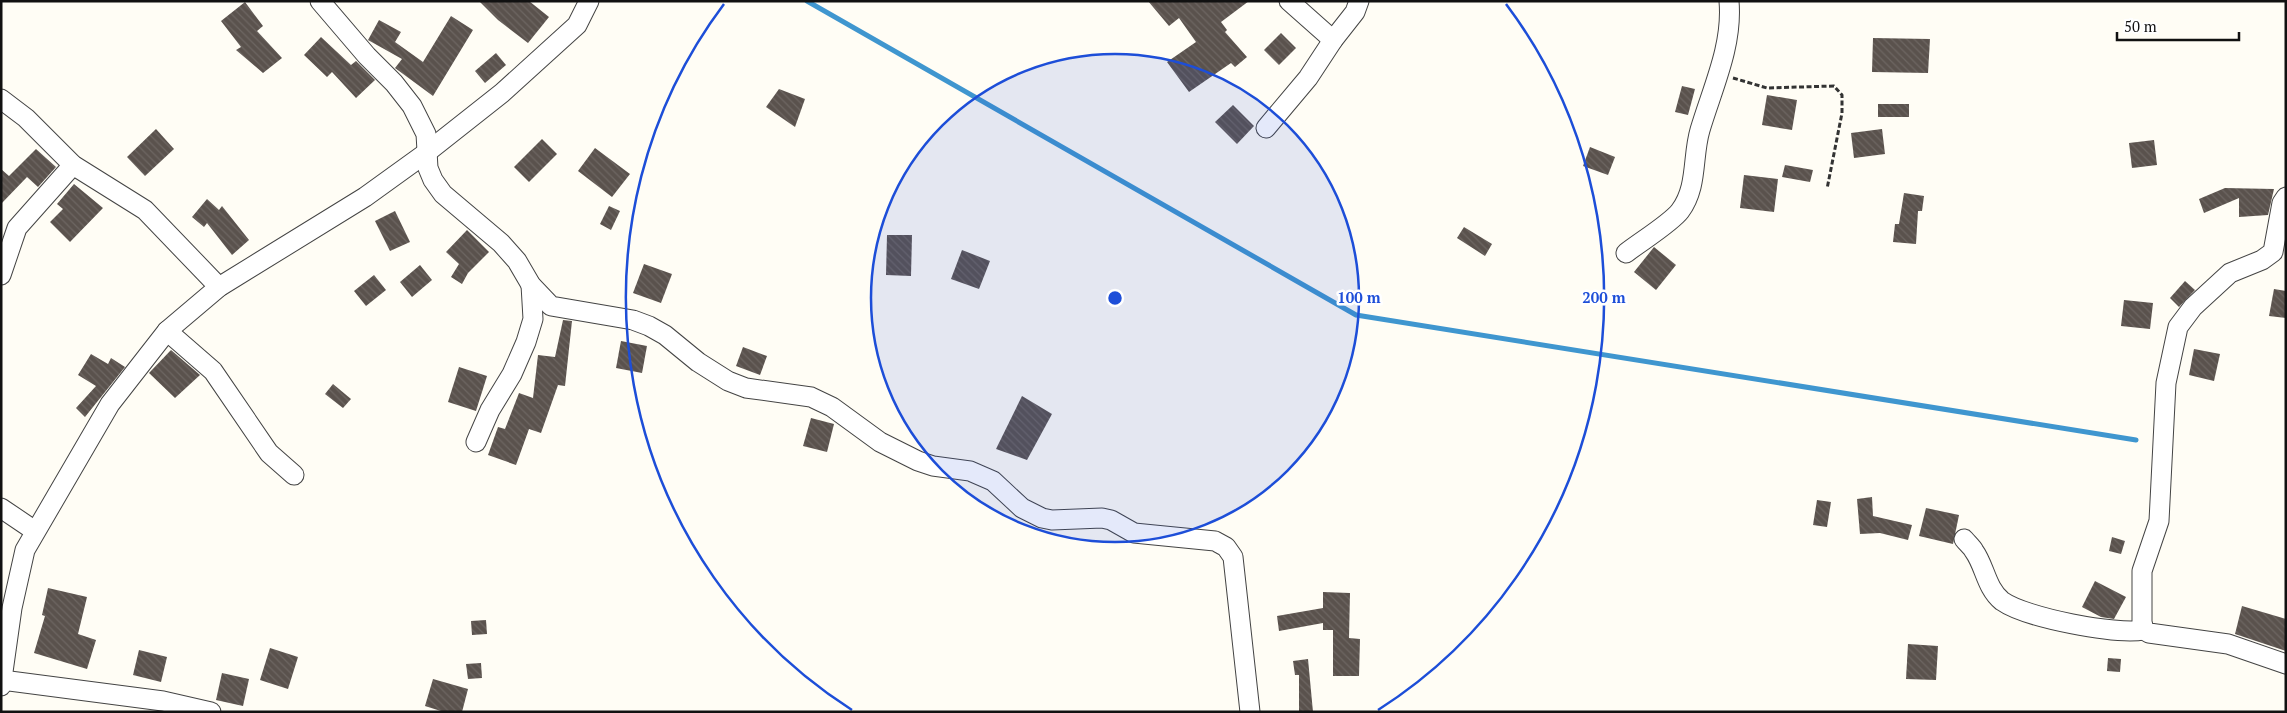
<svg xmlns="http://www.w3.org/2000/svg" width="2287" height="713" viewBox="0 0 2287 713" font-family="'PT Serif',serif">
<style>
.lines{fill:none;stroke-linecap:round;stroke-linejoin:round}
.stream{stroke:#3f96cf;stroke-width:5}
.building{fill:url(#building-back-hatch)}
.street-casing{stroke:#444;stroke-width:21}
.path{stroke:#333;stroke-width:3;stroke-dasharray:5 2.5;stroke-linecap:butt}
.street{stroke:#fff;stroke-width:19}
.ring{fill:none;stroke:#1d4ed8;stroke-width:2.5}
.centre{fill:#1d4ed8;stroke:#fff;stroke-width:2.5}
.ring-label{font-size:15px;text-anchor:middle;font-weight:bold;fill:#1d4ed8;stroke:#fff;stroke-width:5;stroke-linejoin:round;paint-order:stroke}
</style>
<defs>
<pattern id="building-back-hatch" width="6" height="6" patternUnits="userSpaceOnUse" patternTransform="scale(1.25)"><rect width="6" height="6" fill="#5a524d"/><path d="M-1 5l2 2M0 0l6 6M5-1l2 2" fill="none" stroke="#6d6662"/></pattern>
</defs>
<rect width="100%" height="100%" fill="#fffdf5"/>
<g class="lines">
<path class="stream" d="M807,1L1356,315L2136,440"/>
</g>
<g class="building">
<path d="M479,1H529L549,17L528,43L498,20Z"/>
<path d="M1148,1H1249L1221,22L1227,30L1225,32L1247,57L1235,67L1231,63L1189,92L1167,62L1196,42L1179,18L1169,26Z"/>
<path d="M245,2L263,26L257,31L282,58L263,73L236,50L241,47L221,21Z"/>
<path d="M451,16L473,30L433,96L395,68L402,59L368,40L379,20L401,32L395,42L423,62Z"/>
<path d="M1281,33L1296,48L1279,65L1264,50Z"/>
<path d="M321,37L351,65L356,61L375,80L356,98L332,72L327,77L304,55Z"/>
<path d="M1873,38L1930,39L1928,73L1872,72Z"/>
<path d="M496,53L506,65L485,83L475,71Z"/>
<path d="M1682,86L1695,89L1688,115L1675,112Z"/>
<path d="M779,89L805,99L795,127L766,107Z"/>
<path d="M1767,95L1797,100L1792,130L1762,125Z"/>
<rect x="1878" y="104" width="31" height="13"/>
<path d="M1233,105L1254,126L1237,144L1215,122Z"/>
<path d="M156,129L174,149L145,176L127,157Z"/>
<path d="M1882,129L1885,154L1854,158L1851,133Z"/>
<path d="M542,139L557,154L529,182L514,167Z"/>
<path d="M2154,140L2157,165L2132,168L2129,143Z"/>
<path d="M1590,147L1615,157L1608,175L1583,166Z"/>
<path d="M595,148L630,174L612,197L578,171Z"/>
<path d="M36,149L56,167L38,187L27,177L1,204V169L9,176Z"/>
<path d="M1785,165L1813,170L1810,182L1782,177Z"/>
<path d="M1744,175L1778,179L1774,212L1740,208Z"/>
<path d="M74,184L103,208L70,242L50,222L63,209L57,204Z"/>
<path d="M2225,188L2274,189L2268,215L2239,217V198L2204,213L2199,199Z"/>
<path d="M1904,193L1924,196L1922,211H1918L1916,244L1893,242L1895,224H1899Z"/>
<path d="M207,199L219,210L222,206L249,240L232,255L207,223L204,227L192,217Z"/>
<path d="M609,206L620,211L611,230L600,224Z"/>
<path d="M395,211L410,242L390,251L375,221Z"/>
<path d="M1464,227L1492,244L1485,256L1457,238Z"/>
<path d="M467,230L489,252L468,273L462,284L451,277L459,264L446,252Z"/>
<path d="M887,235H912L911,276L886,275Z"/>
<path d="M1654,247L1676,265L1656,290L1634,272Z"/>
<path d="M962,250L990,261L979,289L951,279Z"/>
<path d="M644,264L672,274L661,303L633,293Z"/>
<path d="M420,265L432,280L412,297L400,282Z"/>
<path d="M374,275L386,290L366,306L354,291Z"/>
<path d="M2185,281L2195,290L2179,307L2170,298Z"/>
<path d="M2274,289L2286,291V318L2269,316Z"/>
<path d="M2124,300L2153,303L2150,329L2121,326Z"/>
<path d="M563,320L572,321L565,386L558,385L541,433L529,429L516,465L488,455L498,427L505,429L519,393L533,398L538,355L555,357Z"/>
<path d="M621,341L647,346L642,373L616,368Z"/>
<path d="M743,347L767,356L760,375L736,366Z"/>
<path d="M2194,349L2220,354L2214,381L2189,375Z"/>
<path d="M171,350L200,375L175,398L149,373Z"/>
<path d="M91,354L108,364L111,358L125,367L85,417L76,408L96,386L78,375Z"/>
<path d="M459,367L487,376L476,411L448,402Z"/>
<path d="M333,384L351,399L343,408L325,394Z"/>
<path d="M1022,396L1052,414L1027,460L996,449Z"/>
<path d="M811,418L834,424L827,452L803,446Z"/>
<path d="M1872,497L1873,516L1912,525L1908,540L1880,533L1860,534L1857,499Z"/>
<path d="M1817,500L1831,502L1827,527L1813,525Z"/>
<path d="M1926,508L1959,515L1953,544L1919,536Z"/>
<path d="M2112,537L2125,541L2121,554L2109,551Z"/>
<path d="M2095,581L2126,597L2114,619L2101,617L2082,607Z"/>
<path d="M48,588L87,597L78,634L96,640L87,669L34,653L45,616L42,615Z"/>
<path d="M1323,592L1350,593L1349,638L1360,639L1359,676H1333V630H1323V623L1279,631L1277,616L1323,608Z"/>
<path d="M2242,606L2286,619V651L2235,634Z"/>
<path d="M486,620L487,634L472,635L471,621Z"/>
<path d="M1908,644L1938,646L1936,680L1906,679Z"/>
<path d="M270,648L298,657L288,689L260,680Z"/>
<path d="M139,650L167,657L161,682L133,675Z"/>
<path d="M2108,658L2121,659L2120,672L2107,671Z"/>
<path d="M1308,659L1313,712H1299V675H1295L1293,661Z"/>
<path d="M481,663L482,678L468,679L466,664Z"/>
<path d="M222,673L249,679L243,706L216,700Z"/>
<path d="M433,679L468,689L462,712H444L425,706Z"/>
</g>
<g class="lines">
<g class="street-casing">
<g id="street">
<path d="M320,1L367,56L394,83L412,106L426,134L428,168L433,180L443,194L501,243L517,261L531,285L551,306L633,320L649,326L665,335L698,362L728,381L746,388L811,397L832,407L880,442L918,461L933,466L970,471L993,481L1022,508L1042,518L1052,520L1102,518L1111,520L1134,533L1215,541L1226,547L1233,557L1250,712"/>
<path d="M1289,1L1333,40"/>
<path d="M1,99L26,118L73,165L145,210L219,287"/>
<path d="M1266,128L1308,78L1333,40L1355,12L1359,1"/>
<path d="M2286,197L2282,203L2273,252L2262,260L2230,273L2193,307L2178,327L2166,383L2159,521L2142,571V622L2144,630L2149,633L2228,644L2286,664"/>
<path d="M1626,253C1640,242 1671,223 1680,211C1698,187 1692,157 1700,130C1712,89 1733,46 1729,1"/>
<path d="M1,275L17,228L73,165"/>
<path d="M167,331L213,371L269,453L294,475"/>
<path d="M476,442L490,410L512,374L526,342L533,319L531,285"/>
<path d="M1,508L35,531"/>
<path d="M1964,539C1967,543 1972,547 1974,551C1985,566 1986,588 2002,601C2026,618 2116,635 2144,630"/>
<path d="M2,680L163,701L211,712"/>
<path d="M1,686L12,608L25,550L110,404L167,331L219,287L365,197L426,153L502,93L577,25L589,1"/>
</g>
</g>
<path class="path" d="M1733,78L1767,88L1834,86L1842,95V113L1827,189"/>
<use href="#street" class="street"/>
</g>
<circle cx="1115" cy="298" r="244" fill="#1d4ed8" fill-opacity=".12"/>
<g class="ring">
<circle cx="1115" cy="298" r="244"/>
<path d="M852 710A489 489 0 0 1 724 4M1506 4A489 489 0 0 1 1378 710"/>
</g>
<circle cx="1115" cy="298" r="8" class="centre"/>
<g class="ring-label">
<text x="1359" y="303">100 m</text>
<text x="1604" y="303">200 m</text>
</g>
<rect width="2287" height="713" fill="none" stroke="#111111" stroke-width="5"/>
<path d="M2117 32v8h122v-8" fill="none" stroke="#111111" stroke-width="2.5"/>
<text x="2124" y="32" font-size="15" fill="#111111" stroke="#ffffff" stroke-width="4" paint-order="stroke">50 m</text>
</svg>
